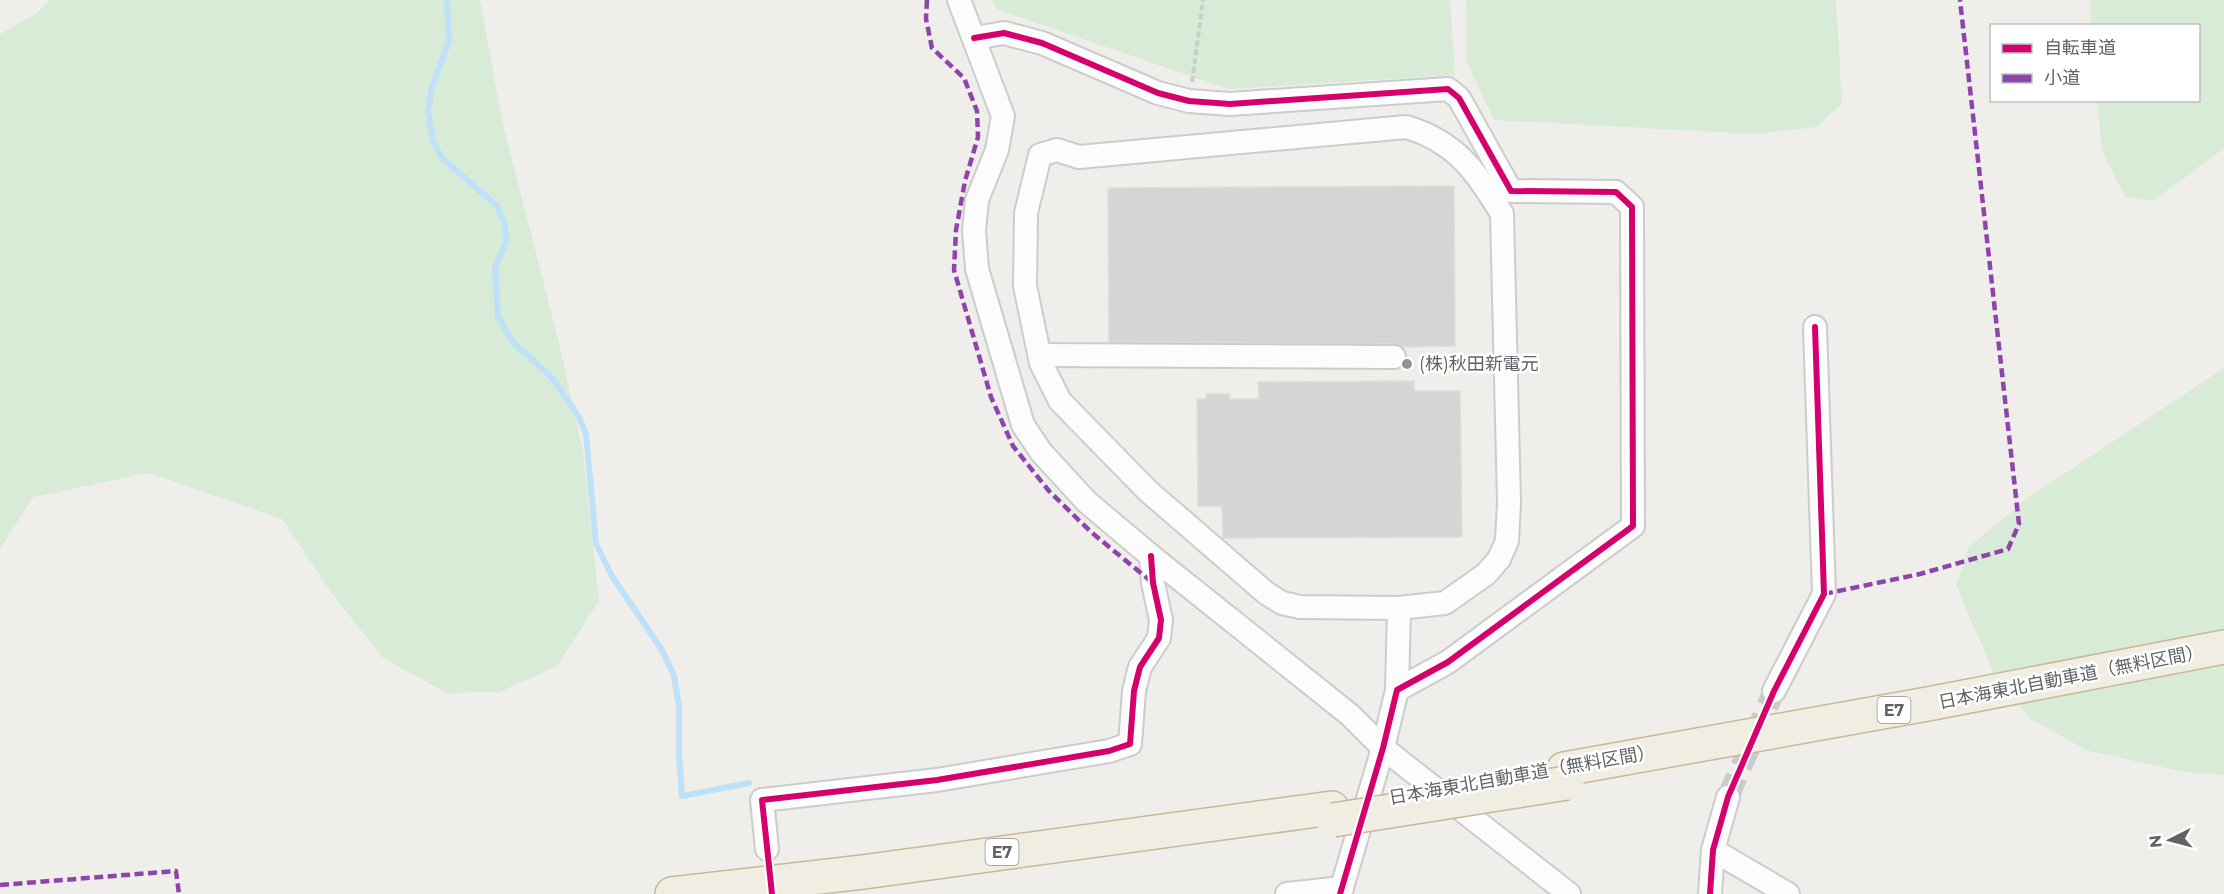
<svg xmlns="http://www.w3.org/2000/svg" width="2224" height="894" viewBox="0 0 2224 894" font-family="Montserrat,'Noto Sans JP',sans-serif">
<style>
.green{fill:#d8ebd6}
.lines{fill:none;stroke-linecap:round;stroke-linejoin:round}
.stream{stroke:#bfe0f9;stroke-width:6}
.building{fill:#d6d5d3;stroke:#deddd9;stroke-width:1.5}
.minor-tunnel{stroke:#cbcbca;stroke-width:22;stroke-dasharray:22 11;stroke-linecap:butt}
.minor-casing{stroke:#cbcccc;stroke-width:26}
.highway-casing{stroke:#c8b996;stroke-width:36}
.path{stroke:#cacfcc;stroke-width:4;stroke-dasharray:6 3;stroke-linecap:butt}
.minor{stroke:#fdfcfc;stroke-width:22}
.highway{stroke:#f0ede3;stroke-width:33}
.highway-bridge-casing{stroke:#c8b996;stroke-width:36;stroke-linecap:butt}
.highway-bridge{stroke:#f0ede3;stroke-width:33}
.quiet{stroke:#8e44ad;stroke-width:4.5;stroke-dasharray:9 4.5;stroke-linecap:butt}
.cycleway-casing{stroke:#fff;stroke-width:10}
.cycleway{stroke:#d6006c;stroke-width:6}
.poi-dot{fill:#919496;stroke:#fff;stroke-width:2}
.labels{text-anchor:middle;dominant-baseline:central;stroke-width:5;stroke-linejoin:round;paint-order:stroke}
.shield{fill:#fff;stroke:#8f9295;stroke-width:1.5}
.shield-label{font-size:16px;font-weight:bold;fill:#5f6368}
.poi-label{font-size:18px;fill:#5f6368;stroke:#fff;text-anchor:start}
.street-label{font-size:18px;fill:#5f6368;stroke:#fff}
</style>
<rect width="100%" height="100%" fill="#efeeea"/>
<g class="green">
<path d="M49,0H480L503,125L558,339L583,453L599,601L557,666L500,692L447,693L383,658L331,592L282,519L149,473L33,497L0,549V34L37,13Z"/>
<path d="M992,0H1450L1455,75L1228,89L996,9Z"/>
<path d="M1466,0H1836L1842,103L1817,127L1754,134L1494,120L1467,63Z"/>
<path d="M2091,0H2224V148L2153,201L2125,197L2102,150L2097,101L2198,100V26L2090,25Z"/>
<path d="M2224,368V775L2184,772L2086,750L2031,719L1994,674L1956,585L1969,547L2029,497Z"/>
</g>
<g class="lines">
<path class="stream" d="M447,0L449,41L432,87L428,110L433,141L441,157L497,206L505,225L506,242L495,268L498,316L512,341L552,378L579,417L586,434L596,544L612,576L662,650L674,676L679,706V754L682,796L749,783"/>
</g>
<g class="building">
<path d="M1454,186L1455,346L1402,347L1394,344L1109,342L1108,188Z"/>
<path d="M1414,381V391H1460L1462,537L1223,538L1222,506H1198L1197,399H1206V394H1229V399H1259L1258,382Z"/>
</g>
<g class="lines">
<path class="minor-tunnel" d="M1728,797L1774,691"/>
<g class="minor-casing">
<g id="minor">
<path d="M959,0L1003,116L997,150L977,200L974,230L977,269L1023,425L1041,452L1087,502L1151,556L1350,715L1383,748L1569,894"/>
<path d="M974,38L1004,33L1042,43L1158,93L1189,101L1230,104L1448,89L1459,98L1511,191L1616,192L1632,207L1633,526L1448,662L1397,690L1383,748L1340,894"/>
<path d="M1040,355L1394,357"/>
<path d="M1397,690L1399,608L1300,607L1282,603L1266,593L1148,491L1060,401L1041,363L1025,286L1026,213L1040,155L1057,150L1079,157L1406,127C1455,141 1477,172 1502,214L1509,503L1507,541L1499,559L1486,574L1445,603L1399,608"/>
<path d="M1774,691L1824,594L1815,327"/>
<path d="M767,849L762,800L937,780L1109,751L1130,744L1134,691L1140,667L1159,638L1161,620L1153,583L1151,556"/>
<path d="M1713,850L1788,894"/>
<path d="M1287,894L1342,888"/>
<path d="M1710,894L1713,850L1728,797"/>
</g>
</g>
<g class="highway-casing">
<g id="highway">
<path d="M1564,769L1933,703L2224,647"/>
<path d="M672,894L863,872L1332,808"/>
</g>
</g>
<path class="path" d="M1192,82L1203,0"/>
<use href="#minor" class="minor"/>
<use href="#highway" class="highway"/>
<g class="highway-bridge-casing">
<path id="highway-bridge" d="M1333,820L1567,783"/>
</g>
<use href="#highway-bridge" class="highway-bridge"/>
<g class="quiet">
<path d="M927,0L926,19L932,48L964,78L977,111L978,137L965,181L956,230L954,270L991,397L1013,446L1049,491L1091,532L1153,583"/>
<path d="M1824,594L1920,574L2008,549L2019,524L1960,0"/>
<path d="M0,885L176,871L179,894"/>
</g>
<g class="cycleway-casing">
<g id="cycleway">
<path d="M974,38L1004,33L1042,43L1158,93L1189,101L1230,104L1448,89L1459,98L1511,191L1616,192L1632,207L1633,526L1448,662L1397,690L1383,748L1340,894"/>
<path d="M772,894L762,800L937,780L1109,751L1130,744L1134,691L1140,667L1159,638L1161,620L1153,583L1151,556"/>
<path d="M1710,894L1713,850L1728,797L1774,691L1824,594L1815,327"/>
</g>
</g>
<use href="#cycleway" class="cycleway"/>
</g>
<circle class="poi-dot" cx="1407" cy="364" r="6"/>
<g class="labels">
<g class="shield">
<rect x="1877.5" y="697" width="33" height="26" rx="4.5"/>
<rect x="985.5" y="839" width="33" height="26" rx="4.5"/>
</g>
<g class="shield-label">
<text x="1894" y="710">E7</text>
<text x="1002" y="852">E7</text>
</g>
<g class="poi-label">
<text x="1419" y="364">(株)秋田新電元</text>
</g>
<g class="street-label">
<text transform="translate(2071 677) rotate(-11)">日本海東北自動車道（無料区間）</text>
<text transform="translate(1522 775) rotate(-10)">日本海東北自動車道（無料区間）</text>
</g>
</g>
<rect x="1990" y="24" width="210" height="78" fill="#ffffff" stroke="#bfc1c3" stroke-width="1.5"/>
<rect x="2002" y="44" width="30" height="9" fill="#d6006c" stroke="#bfc1c3" stroke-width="1.5"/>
<text x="2044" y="54" font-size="18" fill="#5f6368">自転車道</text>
<rect x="2002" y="74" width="30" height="9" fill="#8e44ad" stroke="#bfc1c3" stroke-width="1.5"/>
<text x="2044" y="84" font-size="18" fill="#5f6368">小道</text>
<g transform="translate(2170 840) rotate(264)" stroke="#ffffff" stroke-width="4.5" paint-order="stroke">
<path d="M0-4.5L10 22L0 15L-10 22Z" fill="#5f6368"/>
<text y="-9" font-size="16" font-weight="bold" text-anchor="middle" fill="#5f6368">N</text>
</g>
</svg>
